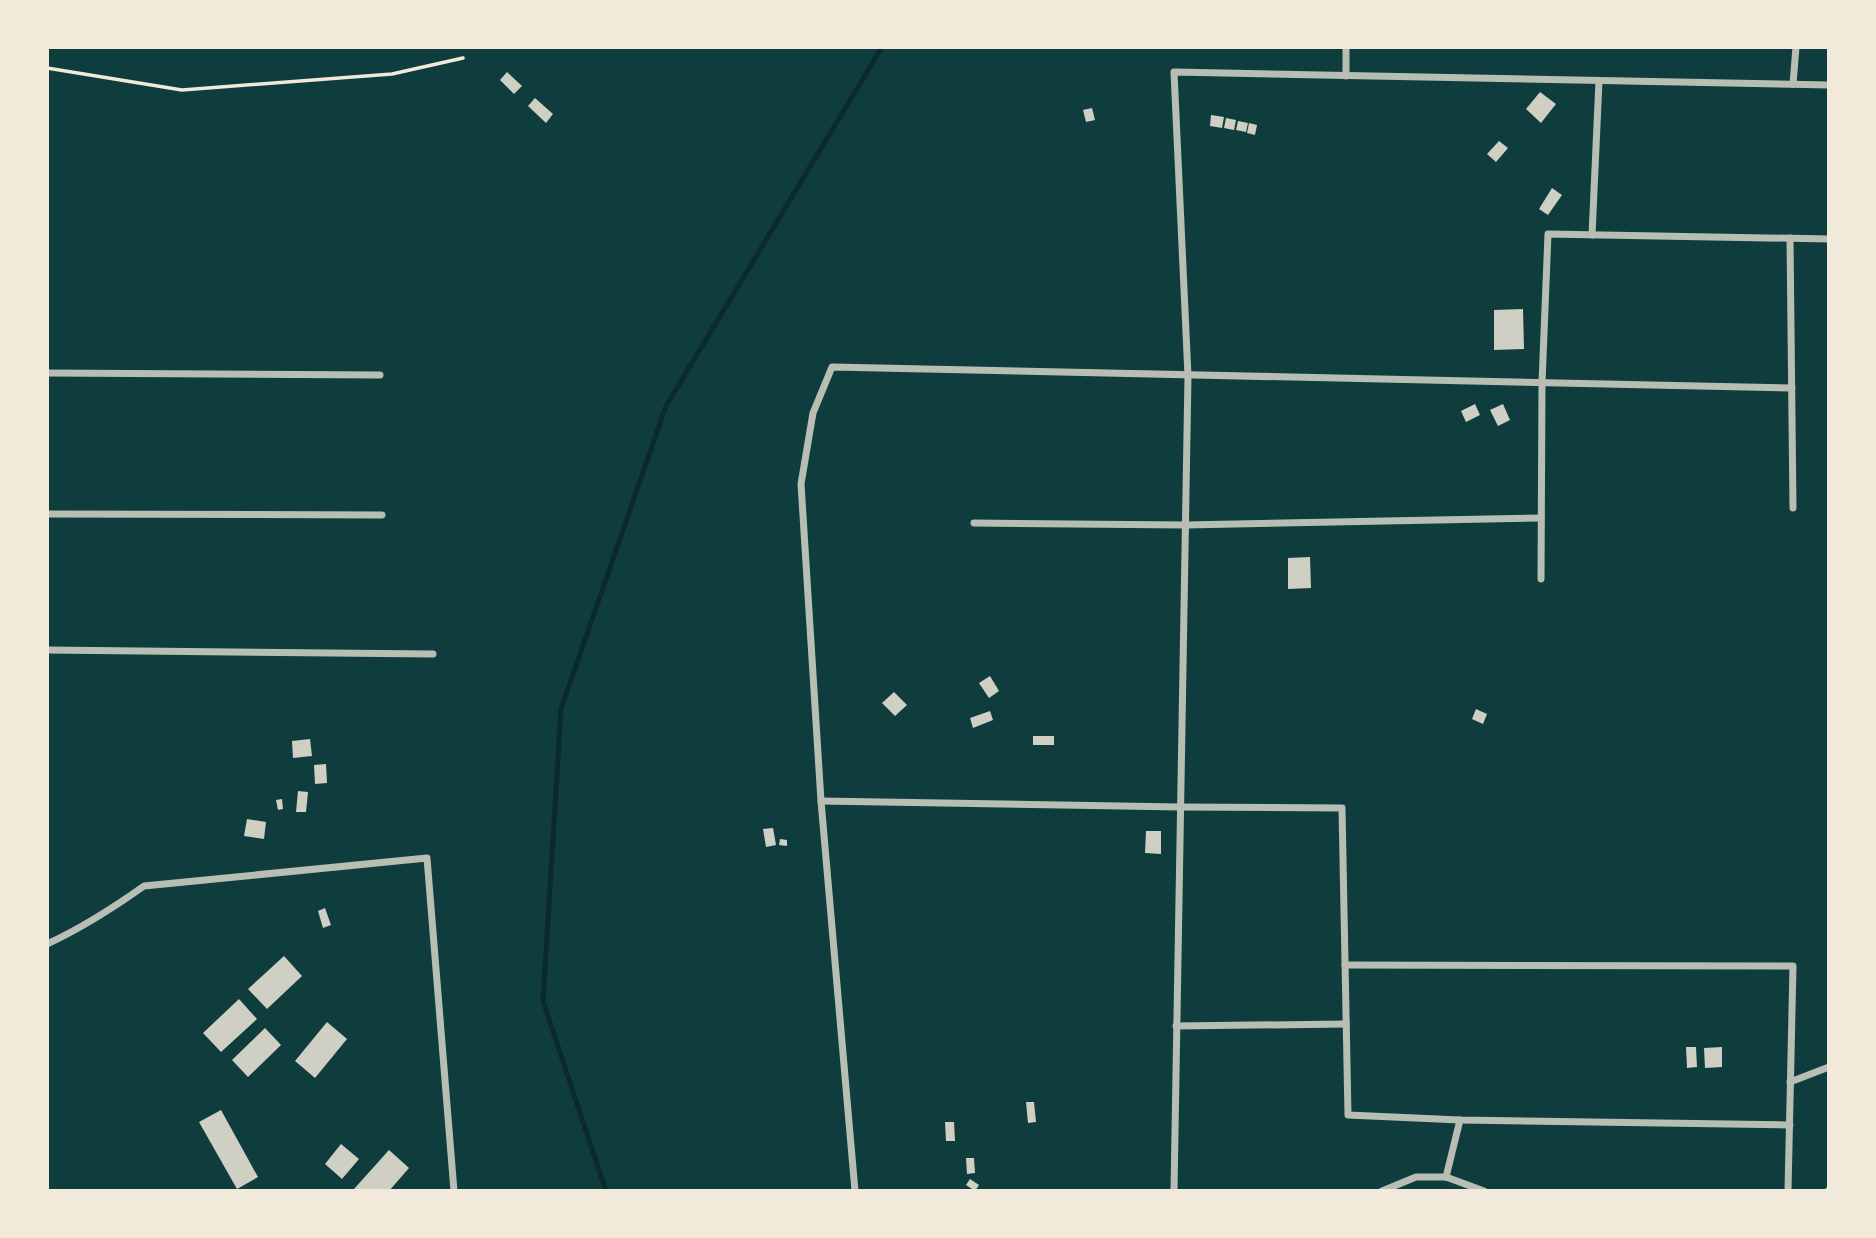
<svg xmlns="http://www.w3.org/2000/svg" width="1876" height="1238" viewBox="0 0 1876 1238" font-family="'IBM Plex Sans',sans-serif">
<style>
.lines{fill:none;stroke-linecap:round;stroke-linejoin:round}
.stream{stroke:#0a2a2b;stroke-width:5}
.building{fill:#cfcfc3}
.path{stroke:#f1e9da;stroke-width:3.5}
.minor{stroke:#b8beb3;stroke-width:7}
</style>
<rect width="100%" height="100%" fill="#0f3d3e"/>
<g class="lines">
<path class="stream" d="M606,1191L543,1001L561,709L666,406L882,47"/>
</g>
<g class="building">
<path d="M507,72L522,86L514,94L500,80Z"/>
<path d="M1540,92L1556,104L1541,123L1526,109Z"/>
<path d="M535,98L553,114L546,123L528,106Z"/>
<path d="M1092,108L1095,120L1086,122L1083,110Z"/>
<path d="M1211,115L1224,117L1222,128L1210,126Z"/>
<path d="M1226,118L1236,120L1234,130L1224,128Z"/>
<path d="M1238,121L1248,123L1246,132L1236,130Z"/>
<path d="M1249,123L1257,125L1255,135L1247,133Z"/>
<path d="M1499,141L1508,148L1496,162L1487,154Z"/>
<path d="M1552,188L1562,195L1548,215L1539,209Z"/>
<path d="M1523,309L1524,349L1494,350V310Z"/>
<path d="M1475,404L1480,415L1466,422L1461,411Z"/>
<path d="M1503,404L1510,420L1498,426L1490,410Z"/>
<path d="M1310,557L1311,588L1288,589V558Z"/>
<path d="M990,676L999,691L989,698L979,683Z"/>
<path d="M894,692L907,705L895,716L882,703Z"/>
<path d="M1476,709L1487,714L1483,724L1472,719Z"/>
<path d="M990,711L993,720L973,728L970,718Z"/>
<rect x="1033" y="736" width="21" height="9"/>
<path d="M310,739L312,756L293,758L292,741Z"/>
<path d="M326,764L327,783L315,784L314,765Z"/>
<path d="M298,791L308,792L306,812H296Z"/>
<path d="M282,799L283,809L278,810L276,800Z"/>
<path d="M247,819L266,822L264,839L244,836Z"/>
<path d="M773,828L776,845L766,847L763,829Z"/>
<path d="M1146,831H1161V854L1145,853Z"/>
<path d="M780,839L787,840V846L779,845Z"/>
<path d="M325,908L331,925L323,928L318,911Z"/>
<path d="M284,956L302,976L267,1009L248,989Z"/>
<path d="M239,999L257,1019L221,1052L203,1033Z"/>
<path d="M327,1022L347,1039L315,1078L295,1061Z"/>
<path d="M265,1028L281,1045L248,1077L232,1060Z"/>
<path d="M1686,1047H1696L1697,1067L1687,1068Z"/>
<path d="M1722,1047V1067L1705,1068L1704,1048Z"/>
<path d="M1026,1102H1034L1036,1122L1028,1123Z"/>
<path d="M221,1110L258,1177L237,1189L199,1122Z"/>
<path d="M945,1122H954L955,1141H946Z"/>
<path d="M341,1144L359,1159L342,1179L325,1164Z"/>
<path d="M389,1150L409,1168L389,1191H356L354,1189Z"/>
<path d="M966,1158H974L975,1173L967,1174Z"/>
<path d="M970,1179L979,1185L975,1191L966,1185Z"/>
</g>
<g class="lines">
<path class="path" d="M47,68L182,90L392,74L463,58"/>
<g class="minor">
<path d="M1346,47V76"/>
<path d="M1793,84L1796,47"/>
<path d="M1592,235L1599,81"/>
<path d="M1790,238L1793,508"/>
<path d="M47,373L380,375"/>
<path d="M47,514L382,515"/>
<path d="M974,523L1186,525L1541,518"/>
<path d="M1541,579L1542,383L1548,234L1829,239"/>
<path d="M47,650L433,654"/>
<path d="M821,801L1180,807L1342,808L1348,1115L1460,1120L1790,1125"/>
<path d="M47,944C82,928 113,908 144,886L427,858L454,1191"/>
<path d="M1345,965L1793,966L1788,1191"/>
<path d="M1176,1026L1346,1024"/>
<path d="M1790,1082L1829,1067"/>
<path d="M1446,1177L1484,1191"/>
<path d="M855,1191L821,801L801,484L813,413L832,367L1792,388"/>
<path d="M1174,1191L1188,376L1174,72L1829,85"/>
<path d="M1382,1191L1416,1177H1446L1460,1120"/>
<path d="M1828,1191L1829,1190"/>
</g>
</g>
<rect width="1876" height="1238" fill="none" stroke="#f1e9da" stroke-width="98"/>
</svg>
